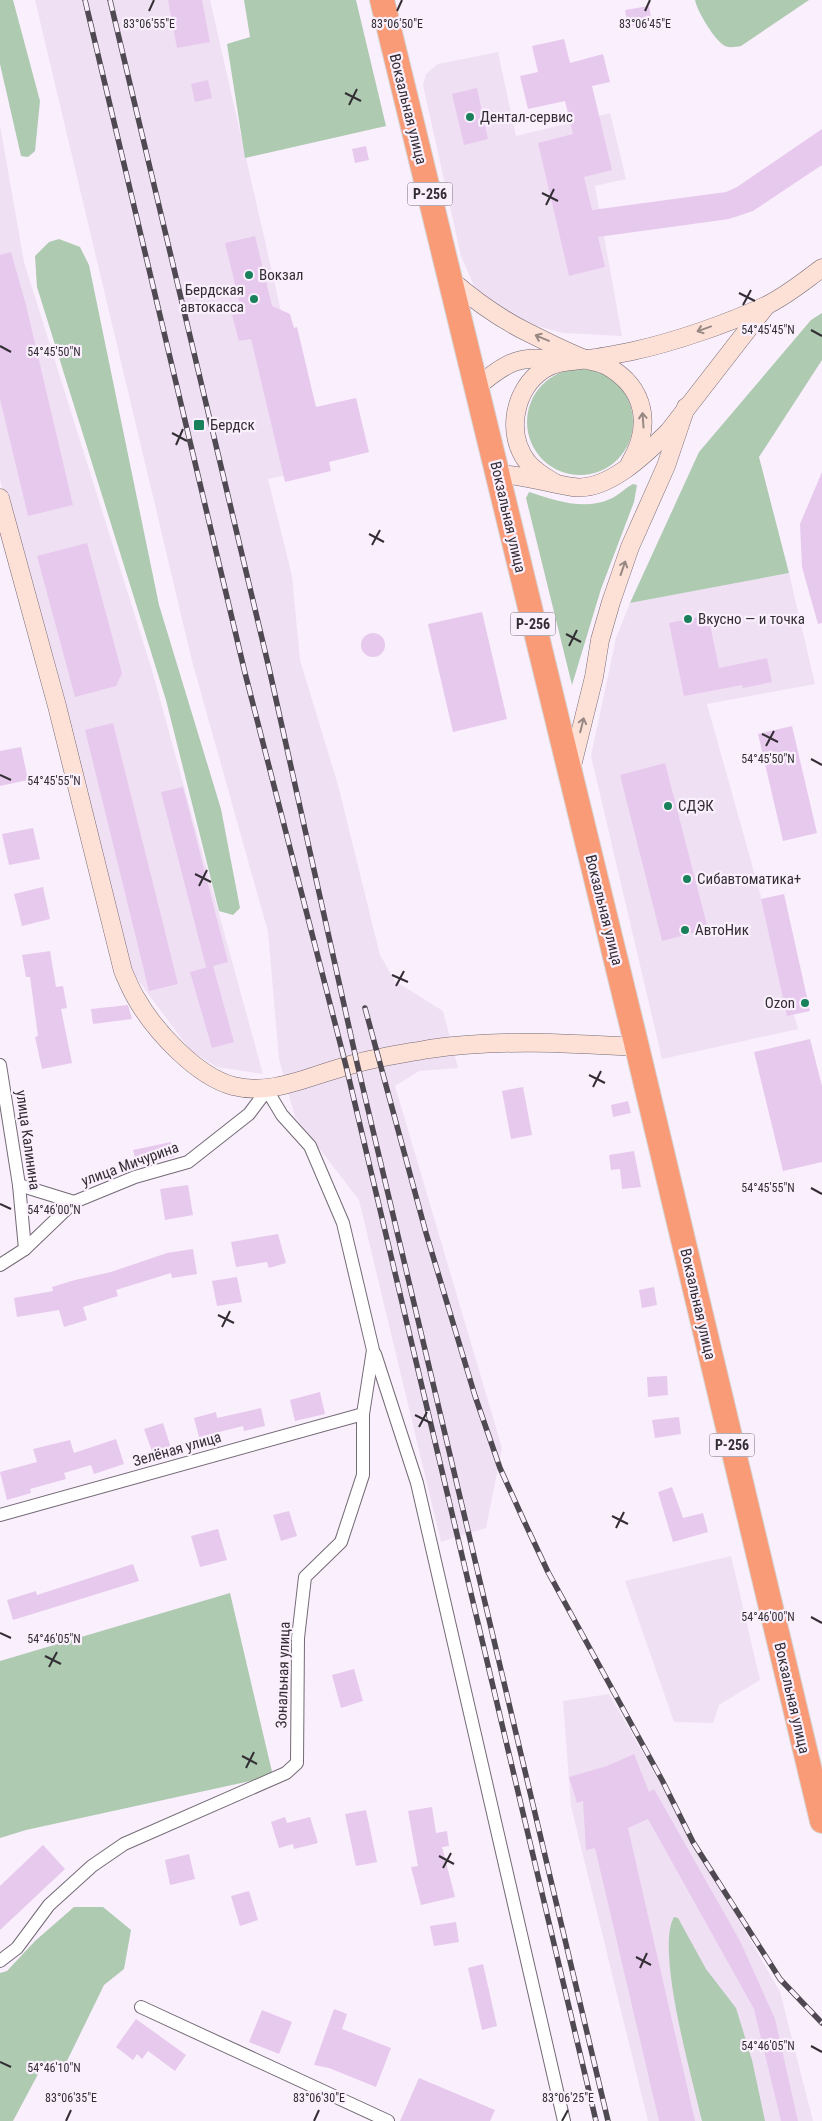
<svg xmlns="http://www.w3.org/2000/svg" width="822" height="2121" viewBox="0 0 822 2121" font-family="'Roboto Condensed',sans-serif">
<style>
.built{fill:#f0e0f4}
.green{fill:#aecab1}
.building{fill:#e7c9ee}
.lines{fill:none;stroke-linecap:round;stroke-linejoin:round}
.street-casing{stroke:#746a76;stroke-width:14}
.secondary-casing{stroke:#746a76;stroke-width:19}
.highway-casing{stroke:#d6d5d6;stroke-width:26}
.street{stroke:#fff;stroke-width:12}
.secondary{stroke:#fee1d6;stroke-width:18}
.highway{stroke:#fa9b78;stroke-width:24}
.rail-casing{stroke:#4f4a51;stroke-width:5.5}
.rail{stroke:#faeffd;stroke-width:4;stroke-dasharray:11;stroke-linecap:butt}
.oneway{stroke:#988884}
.ticks{fill:none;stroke:#322e33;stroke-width:2}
.poi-dot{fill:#18815c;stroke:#faeffd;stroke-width:2}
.labels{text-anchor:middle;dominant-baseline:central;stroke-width:4.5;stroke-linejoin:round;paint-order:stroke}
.shield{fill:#faeffd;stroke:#6e6870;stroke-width:1}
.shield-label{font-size:14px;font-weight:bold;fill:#322e33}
.street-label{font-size:15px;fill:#322e33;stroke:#faeffd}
.poi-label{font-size:15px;fill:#322e33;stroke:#faeffd;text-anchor:start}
.ticks-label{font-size:12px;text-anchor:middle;fill:#322e33;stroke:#faeffd;stroke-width:4.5;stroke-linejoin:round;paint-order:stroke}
</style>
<rect width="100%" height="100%" fill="#faeffd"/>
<g class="built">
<path d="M35,0H210L317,469L268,479L292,576L300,660L338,785L380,955L395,981L443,1011L458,1068L419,1071L395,1086L502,1448L486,1528L441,1542L359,1200L295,1117L279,1059L268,932L192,661Z"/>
<path d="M498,52L516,136L610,113L626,179L595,186L622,336L563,333L522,322L493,306L474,286L461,256L423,85L426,74L438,64Z"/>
<path d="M0,125L24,262L152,670L263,1074L217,1067L190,1050L129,968L0,480Z"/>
<path d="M789,573L815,684L707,704L798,1029L662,1059L591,756L616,638L630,603Z"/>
<path d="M731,1556L760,1680L719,1705L713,1723L674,1722L625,1581Z"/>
<path d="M609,1694L780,1992L813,2121H648L571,1806L563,1701Z"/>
</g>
<g class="green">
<path d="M0,0H13L40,101L35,151L28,157L21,156L0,64Z"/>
<path d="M244,0H356L386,126L245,158L227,44L250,37Z"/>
<path d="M695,0H809L741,46C735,47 730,48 725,46C715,41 697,11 695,0Z"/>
<path d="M59,239L80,247L89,265L159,605L221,809L240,908L233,915L219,911L166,700L37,287L35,256L49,242Z"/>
<path d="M822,313V360L759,457L789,573L630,603L699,452L811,320Z"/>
<circle cx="580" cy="422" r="53"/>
<path d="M633,484L637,485L634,502L601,589L572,685L526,498L529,492C554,500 584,511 610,499C618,496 625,488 633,484Z"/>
<path d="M230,1593L273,1776L26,1830L0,1838V1661Z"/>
<path d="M74,1907H103L131,1930L124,1969L104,1985L66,2063H44L13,2121H0V1973L7,1971L35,1941Z"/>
<path d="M674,1917L678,1918L706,1969L736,2008L752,2060L765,2121H702C693,2081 655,1950 674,1917Z"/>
</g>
<g class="building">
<path d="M168,0H202L210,42L177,48Z"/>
<path d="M649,6L652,23L628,27L625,10Z"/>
<path d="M564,39L570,63L603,54L610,82L592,86L612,170L584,177L592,210L726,192L737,187L822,129V165L753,211L729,219L598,237L605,267L569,276L538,143L573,134L565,101L528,109L520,76L538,72L532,46Z"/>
<path d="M208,80L212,98L195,102L191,84Z"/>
<path d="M477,88L488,139L464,145L452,94Z"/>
<path d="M366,146L369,160L355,163L352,149Z"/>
<path d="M255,236L272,306L290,314L294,328L297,327L316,407L356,398L369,452L329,462L331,471L285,482L251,339L239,341L232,315L242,313L225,243Z"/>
<path d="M11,252L26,305L73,505L28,516L0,399V255Z"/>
<path d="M822,472V623L818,624L802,567L800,524Z"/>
<path d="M87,543L122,673L116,686L75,697L37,556Z"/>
<path d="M482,612L507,719L453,732L428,624Z"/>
<path d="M708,615L719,668L767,658L772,682L743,688L742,685L684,696L669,623Z"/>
<circle cx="373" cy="645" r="12"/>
<path d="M113,723L178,984L149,991L85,730Z"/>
<path d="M792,726L817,833L783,841L758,734Z"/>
<path d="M21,747L28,780L0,786V751Z"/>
<path d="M665,763L708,929L662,941L620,775Z"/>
<path d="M183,787L228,962L213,966L234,1042L212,1048L190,972L208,967H206L161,792Z"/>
<path d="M33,828L40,859L9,865L2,834Z"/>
<path d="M43,887L50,919L22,926L14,894Z"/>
<path d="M784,894L810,1011L787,1016L761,899Z"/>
<path d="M50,951L56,987L63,986L67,1008L61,1009L72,1063L42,1069L35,1037L38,1036L30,977H26L22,955Z"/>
<path d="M128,1005L132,1019L93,1024L91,1009Z"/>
<path d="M810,1039L822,1086V1162L783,1171L754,1052Z"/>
<path d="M523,1087L532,1135L511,1139L502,1091Z"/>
<path d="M628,1101L631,1113L613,1117L611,1105Z"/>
<path d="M171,1142L174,1157L137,1165L133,1150Z"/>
<path d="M634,1151L641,1187L622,1189L620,1169L611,1170L609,1155Z"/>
<path d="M188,1185L193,1215L165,1220L160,1189Z"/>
<path d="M278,1234L286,1263L269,1268L267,1262L236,1267L231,1242Z"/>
<path d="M193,1249L197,1274L172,1278L171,1273L116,1290L118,1296L83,1307L87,1320L64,1327L59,1310L17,1317L14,1298L53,1291L52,1287L75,1280L111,1272L167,1253Z"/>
<path d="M237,1277L242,1302L217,1306L212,1281Z"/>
<path d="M654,1287L657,1305L642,1308L639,1290Z"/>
<path d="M667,1376L668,1395L648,1397L647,1377Z"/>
<path d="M320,1392L325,1414L295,1421L290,1400Z"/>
<path d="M261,1408L265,1426L244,1431L243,1426L199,1437L194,1418L216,1412L217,1418Z"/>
<path d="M679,1417L681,1434L655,1438L652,1420Z"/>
<path d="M163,1423L171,1448L153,1454L144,1429Z"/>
<path d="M116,1439L124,1464L94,1474L91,1465L64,1473L66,1479L30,1489L31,1493L7,1500L0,1472L37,1462L33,1449L70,1440L74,1453Z"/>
<path d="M672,1487L683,1518L703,1513L708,1532L673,1542L658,1492Z"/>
<path d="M289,1511L297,1536L281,1541L273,1515Z"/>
<path d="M218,1529L227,1560L200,1567L191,1536Z"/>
<path d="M133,1564L139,1581L13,1620L7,1600L36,1591L37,1595Z"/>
<path d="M354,1669L363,1701L341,1708L332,1675Z"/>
<path d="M634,1754L649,1792L654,1789L740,1941L775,2019L798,2121H781L754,2009L648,1819L628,1828L695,2121H659L595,1848L586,1850L583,1801L577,1803L569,1777L607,1766Z"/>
<path d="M432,1807L436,1833L447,1831L449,1846L442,1847L455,1897L421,1905L411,1867L418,1866L408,1811Z"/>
<path d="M366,1810L377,1862L356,1866L345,1814Z"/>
<path d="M285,1817L287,1823L310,1817L318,1843L294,1849L293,1844L279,1848L271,1822Z"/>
<path d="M43,1845L65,1869L0,1930V1886Z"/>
<path d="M189,1854L195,1879L170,1885L165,1860Z"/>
<path d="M249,1891L258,1920L240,1926L231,1896Z"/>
<path d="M456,1922L459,1942L434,1946L430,1926Z"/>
<path d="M483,1964L497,2026L482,2030L468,1968Z"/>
<path d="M334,2009L347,2014L342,2029L391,2048L376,2087L329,2068L314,2065Z"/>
<path d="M262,2010L292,2022L279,2054L249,2042Z"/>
<path d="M136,2019L186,2055L175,2071L148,2051L142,2059L137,2054L133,2060L116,2047Z"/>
<path d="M419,2078L495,2110L490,2121H400Z"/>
</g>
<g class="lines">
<g class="street-casing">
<g id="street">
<path d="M0,1065L19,1185L25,1249"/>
<path d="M19,1185L74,1202"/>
<path d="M0,1265L25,1249L74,1202L135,1177L188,1162L249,1114L267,1090L282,1115L310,1146L343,1223L373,1350L363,1414V1475L341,1542L305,1577L298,1638L297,1763L286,1773L124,1844L92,1866L49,1905L17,1948L0,1961"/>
<path d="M375,1354L417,1483L564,2121"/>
<path d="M0,1515L363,1414"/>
<path d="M141,2007L388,2121"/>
</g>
</g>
<g class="secondary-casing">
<g id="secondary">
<path d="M451,280C474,300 496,316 523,330C543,340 564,351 585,359C592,362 600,362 607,366C646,388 652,426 630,463"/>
<path d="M476,388C504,363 523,352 560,362"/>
<path d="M497,474C524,475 547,483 573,487C607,492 646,454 669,431L766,306"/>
<path d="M555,483C545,477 536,472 528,463C505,434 514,389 544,369C559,360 572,362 588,359C603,357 618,354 633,351C674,342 727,324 765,306C785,297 804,281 822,268"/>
<path d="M0,498L57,706L123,971C127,980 131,990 136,998C154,1030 196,1076 233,1086C272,1096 309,1076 347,1066C373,1058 401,1054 429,1049C498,1039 567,1043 637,1047"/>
<path d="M571,770L594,677L600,640L611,602L630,547L666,466L686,407"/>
</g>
</g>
<g class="highway-casing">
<path id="highway" d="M382,0L637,1047L822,1821"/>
</g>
<use href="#street" class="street"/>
<use href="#secondary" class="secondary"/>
<use href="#highway" class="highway"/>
<g class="rail-casing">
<g id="rail">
<path d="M85,0L245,673L346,1066L596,2121"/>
<path d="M110,0L269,668L357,1063L608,2121"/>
<path d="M365,1008L426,1233L475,1396L500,1468L524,1521L548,1572L662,1780L693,1842L780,1979L822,2023"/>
</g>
</g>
<use href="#rail" class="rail"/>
</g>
<defs><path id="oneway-shaft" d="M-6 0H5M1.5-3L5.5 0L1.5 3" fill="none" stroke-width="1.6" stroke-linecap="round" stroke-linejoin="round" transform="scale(1.25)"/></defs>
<g class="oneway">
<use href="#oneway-shaft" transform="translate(704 329) rotate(160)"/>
<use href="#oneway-shaft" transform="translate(542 338) rotate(-157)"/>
<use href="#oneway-shaft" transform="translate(643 420) rotate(-94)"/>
<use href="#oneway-shaft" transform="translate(623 568) rotate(-71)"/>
<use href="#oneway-shaft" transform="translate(582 725) rotate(-76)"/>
</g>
<path class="ticks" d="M149,11L154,0M397,11L402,0M645,11L650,0M345,93L361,101M349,105L357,89M542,193L558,201M546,205L554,189M739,293L755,301M743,305L751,290M811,330L822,336M0,346L11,352M172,433L187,441M176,445L183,429M369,534L384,542M372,545L380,530M566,634L581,642M569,646L577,630M762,734L778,742M766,746L774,731M811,759L822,765M0,775L11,780M195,874L211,882M199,886L207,870M392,975L408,982M396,986L404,971M589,1075L605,1083M593,1087L601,1071M811,1188L822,1194M0,1204L11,1209M218,1315L234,1323M222,1327L230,1311M415,1415L431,1423M419,1427L427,1412M612,1516L628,1524M616,1528L624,1512M811,1617L822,1623M0,1633L11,1638M45,1656L61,1664M49,1667L57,1652M242,1756L257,1764M246,1768L254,1752M439,1856L454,1864M443,1868L451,1853M636,1957L651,1965M640,1968L647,1953M811,2046L822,2052M0,2062L11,2067M66,2121L71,2110M314,2121L319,2110M562,2121L568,2110"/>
<g class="poi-dot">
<circle cx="470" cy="117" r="5"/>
<circle cx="249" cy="275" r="5"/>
<circle cx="254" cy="299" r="5"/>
<rect x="193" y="419" width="12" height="12" rx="2.5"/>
<circle cx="688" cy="619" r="5"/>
<circle cx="668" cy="806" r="5"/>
<circle cx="687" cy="879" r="5"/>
<circle cx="685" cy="930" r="5"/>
<circle cx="805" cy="1003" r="5"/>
</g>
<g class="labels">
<g class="shield">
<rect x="407.5" y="182.5" width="45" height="23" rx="4"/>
<rect x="510.5" y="612.5" width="45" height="23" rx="4"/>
<rect x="709.5" y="1433.5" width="45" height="23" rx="4"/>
</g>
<g class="shield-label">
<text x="430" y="194">Р-256</text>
<text x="533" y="624">Р-256</text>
<text x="732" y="1445">Р-256</text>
</g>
<g class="street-label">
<text transform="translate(408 109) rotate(76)">Вокзальная улица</text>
<text transform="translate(508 517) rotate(77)">Вокзальная улица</text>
<text transform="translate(604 910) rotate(76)">Вокзальная улица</text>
<text transform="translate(28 1140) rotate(82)">улица Калинина</text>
<text transform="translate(130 1164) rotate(-20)">улица Мичурина</text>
<text transform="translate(698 1304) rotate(77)">Вокзальная улица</text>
<text transform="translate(177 1449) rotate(-16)">Зелёная улица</text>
<text transform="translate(283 1675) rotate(-88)">Зональная улица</text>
<text transform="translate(792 1698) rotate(77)">Вокзальная улица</text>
</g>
<g class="poi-label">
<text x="480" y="117">Дентал-сервис</text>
<text x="259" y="275">Вокзал</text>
<text x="244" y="290" text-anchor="end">Бердская<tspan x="244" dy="17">автокасса</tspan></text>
<text x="210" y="425">Бердск</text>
<text x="698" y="619">Вкусно — и точка</text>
<text x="678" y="806">СДЭК</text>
<text x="697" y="879">Сибавтоматика+</text>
<text x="695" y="930">АвтоНик</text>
<text x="795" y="1003" text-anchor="end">Ozon</text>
</g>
</g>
<g class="ticks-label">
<text x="149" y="28">83°06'55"E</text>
<text x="397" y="28">83°06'50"E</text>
<text x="645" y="28">83°06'45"E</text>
<text x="768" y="334">54°45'45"N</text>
<text x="54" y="356">54°45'50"N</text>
<text x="768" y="763">54°45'50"N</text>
<text x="54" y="785">54°45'55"N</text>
<text x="768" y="1192">54°45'55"N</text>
<text x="54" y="1214">54°46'00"N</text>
<text x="768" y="1621">54°46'00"N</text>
<text x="54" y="1643">54°46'05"N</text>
<text x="768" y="2050">54°46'05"N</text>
<text x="54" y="2072">54°46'10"N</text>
<text x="71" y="2102">83°06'35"E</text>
<text x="319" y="2102">83°06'30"E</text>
<text x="568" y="2102">83°06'25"E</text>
</g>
</svg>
